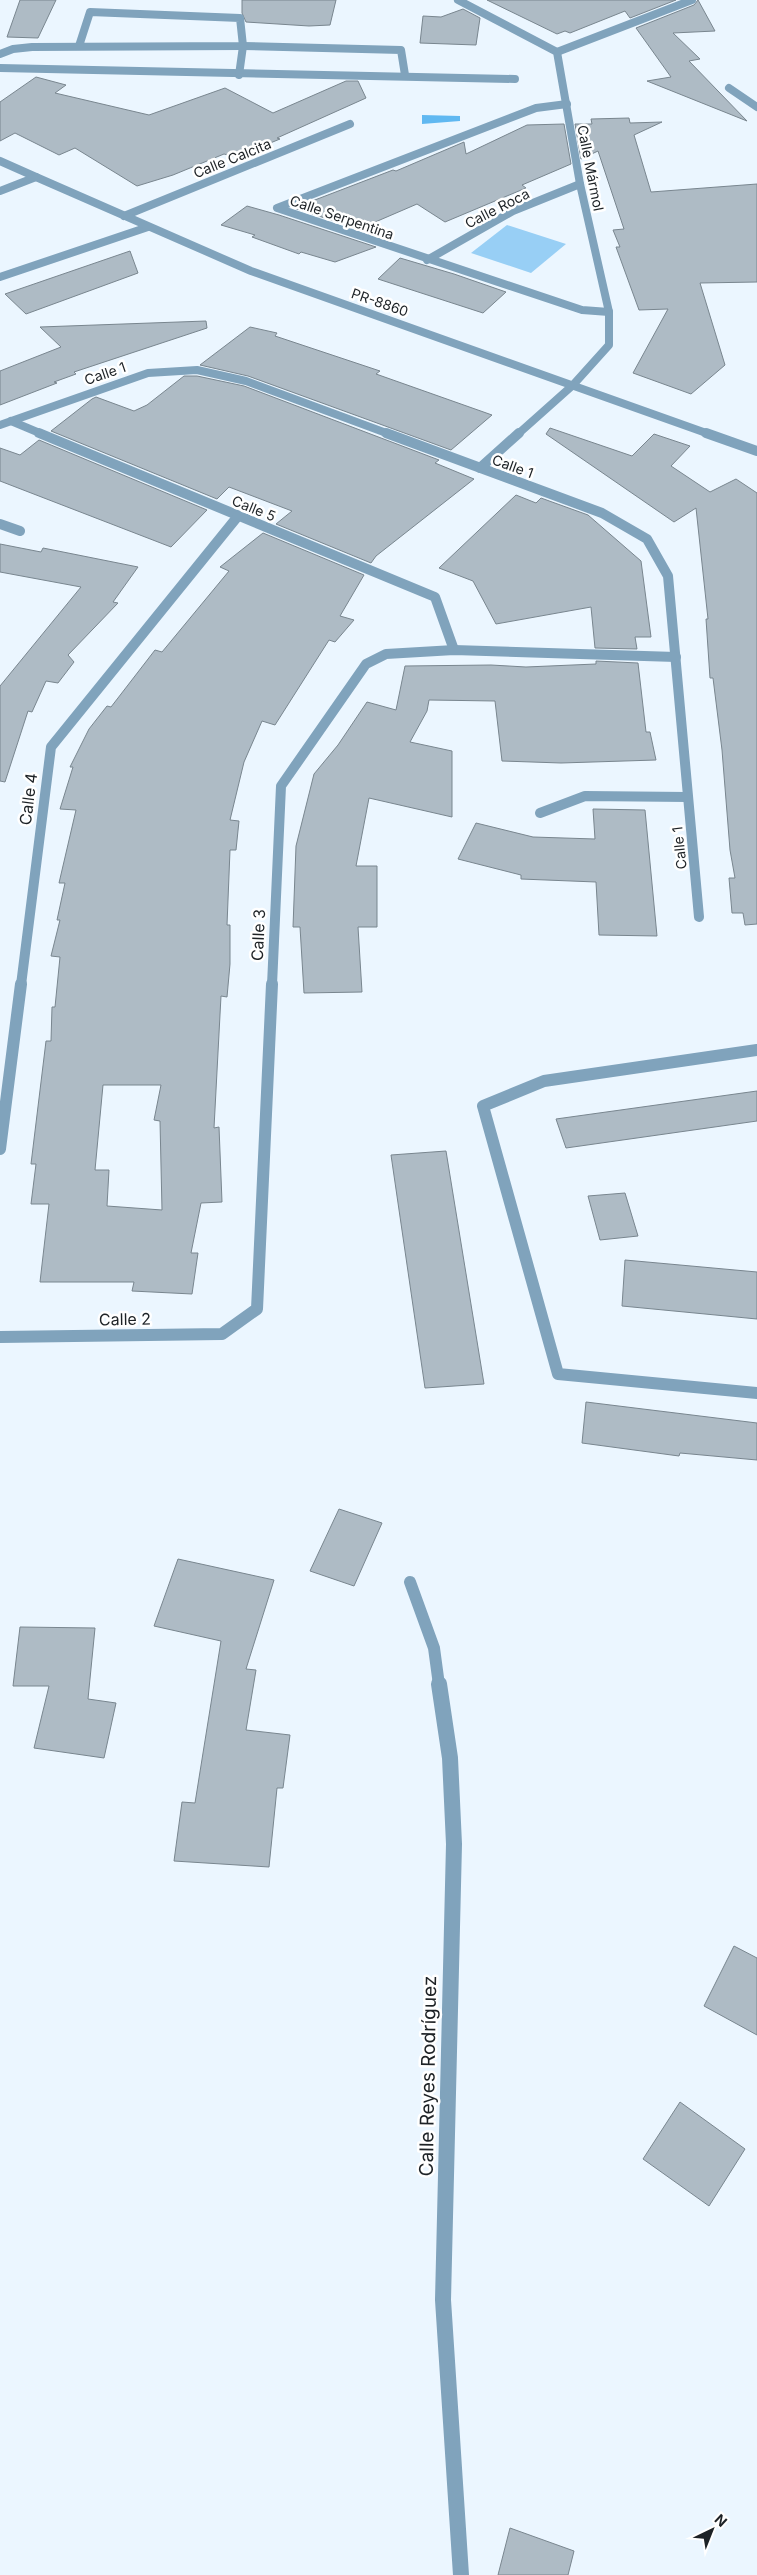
<svg xmlns="http://www.w3.org/2000/svg" width="757" height="2575" viewBox="0 0 757 2575" font-family="Inter,sans-serif">
<style>
.green{fill:#98cff5}
.water{fill:#60b8f1}
.building{fill:#aebbc5;stroke:#79868f;fill-rule:evenodd}
.lines{fill:none;stroke-linecap:round;stroke-linejoin:round}
.service{stroke:#80a3bc;stroke-width:8}
.minor-far3{stroke:#80a3bc;stroke-width:8}
.minor-far2{stroke:#80a3bc;stroke-width:10}
.minor-far1{stroke:#80a3bc;stroke-width:12}
.minor{stroke:#80a3bc;stroke-width:16}
.tertiary-far1{stroke:#80a3bc;stroke-width:8}
.tertiary{stroke:#80a3bc;stroke-width:10}
.labels{text-anchor:middle;dominant-baseline:central;stroke-width:5;stroke-linejoin:round;paint-order:stroke}
.far-street-label{font-size:14px;fill:#1d2226;stroke:#fff}
.street-label{font-size:16px;fill:#1d2226;stroke:#fff}
.near-street-label{font-size:19px;fill:#1d2226;stroke:#fff}
</style>
<rect width="100%" height="100%" fill="#ebf6ff"/>
<path class="green" d="M507,225L566,244L531,273L471,253Z"/>
<path class="water" d="M422,115L460,116V121L422,124Z"/>
<g class="building">
<path d="M20,0H56L38,38L7,37Z"/>
<path d="M242,0H336L330,25L309,26L246,22L242,13Z"/>
<path d="M487,0H676L630,18L625,11L570,33L565,31L557,34Z"/>
<path d="M698,0L715,31L673,33L700,59L689,61L747,121L647,81L671,77L636,28L694,5Z"/>
<path d="M463,9L480,18L476,45L420,43L423,16L441,17Z"/>
<path d="M36,77L66,85L55,93L149,115L225,88L273,113L346,81H358L366,98L277,138L280,139L236,157L224,154L173,175L137,186L75,148L59,155L15,133L0,141V102Z"/>
<path d="M629,118L630,123L662,122L634,135L651,192L757,184V282L700,283L725,365L691,394L633,373L668,309L639,310L616,247H620L613,230L624,229L598,151L581,159L575,124H592L591,119Z"/>
<path d="M564,124L571,164L522,185L526,188L445,222L417,204L359,229L294,208L393,170L396,171L464,142L466,154L527,125Z"/>
<path d="M247,206L279,215L376,247L335,262L301,252L299,254L252,237L255,235L221,225Z"/>
<path d="M130,251L138,273L26,314L5,294Z"/>
<path d="M400,258L454,274L506,292L483,313L378,279Z"/>
<path d="M206,321L207,328L74,372L76,374L54,382L57,383L0,405V371L61,347L40,327Z"/>
<path d="M250,327L277,333L275,336L380,371L376,374L492,415L451,450L248,376L200,365Z"/>
<path d="M184,376H197L244,386L439,460L435,463L474,479L376,556L371,563L276,524L292,511L229,487L217,499L51,431L92,399L96,397L134,411L147,405Z"/>
<path d="M550,428L632,456L654,434L690,446L671,466L710,492L736,479L757,493V924L745,925L743,913H732L729,878H735L730,850L722,750L713,678H710L706,619H708L696,508L674,522L546,434Z"/>
<path d="M39,440L207,510L171,547L0,481V448L20,455Z"/>
<path d="M516,495L536,503L541,498L588,515L641,561L651,637H635L637,649L595,648L591,607L496,624L473,581L439,568Z"/>
<path d="M263,533L364,575L340,616L354,620L335,642L329,640L275,725L262,721L244,762L230,820L239,821L236,850H230L227,925H230V964L227,997L221,996L214,1128L219,1127L222,1202L201,1203L191,1253H198L192,1294L132,1291L134,1282H40L49,1204H31L36,1164H31L46,1041H51L52,1007H55L60,957L51,956L60,920H57L65,883H59L76,810L60,809L73,767H70L89,729L107,706L111,707L155,650L162,652L229,571L220,567ZM103,1085H161L154,1120L160,1121L162,1210L107,1206L109,1170H95Z"/>
<path d="M0,544L41,552L43,548L138,567L113,602L118,603L68,655L74,662L58,683L46,681L32,712L28,711L5,782L0,781V686L81,587L0,572Z"/>
<path d="M596,661L638,663L646,732H650L656,760L561,763L502,761L495,701L429,700L427,711L410,742L452,751V817L369,798L356,866H377V927H358L362,992L304,993L300,927H293L296,846L314,774L338,745L367,702L396,710L405,666L491,665L526,667L596,664Z"/>
<path d="M593,809L645,810L657,936L599,935L596,882L521,879V875L458,859L476,823L533,837L595,839Z"/>
<path d="M757,1091V1121L566,1148L556,1119Z"/>
<path d="M446,1151L484,1384L425,1388L391,1155Z"/>
<path d="M625,1193L638,1236L600,1240L588,1196Z"/>
<path d="M625,1260L757,1272V1319L622,1306Z"/>
<path d="M586,1402L757,1423V1460L680,1453L679,1456L582,1443Z"/>
<path d="M339,1509L382,1523L354,1586L310,1571Z"/>
<path d="M178,1559L274,1580L246,1669L256,1670L246,1730L290,1735L283,1788H277L269,1867L174,1861L182,1802L195,1803L221,1641L154,1626Z"/>
<path d="M20,1627L95,1628L88,1699L116,1703L104,1758L34,1748L49,1686H13Z"/>
<path d="M734,1946L757,1958V2035L704,2006Z"/>
<path d="M680,2102L745,2149L709,2206L643,2159Z"/>
<path d="M510,2528L574,2551L568,2575H498Z"/>
</g>
<g class="lines">
<g class="service">
<path d="M243,46L401,50L405,75"/>
<path d="M0,54L13,49L32,47L243,46L240,18L90,12L79,46"/>
<path d="M0,277L148,227"/>
</g>
<g class="minor-far3">
<path d="M458,0L557,52L580,184L609,312V345L573,385L518,434"/>
<path d="M557,52L692,0"/>
<path d="M0,68L515,79"/>
<path d="M239,75L243,46"/>
<path d="M729,88L757,107"/>
<path d="M567,104L536,108L277,208L582,310L609,312"/>
<path d="M0,161L36,177"/>
<path d="M124,216L350,124"/>
<path d="M427,260L513,211L580,184"/>
<path d="M11,421L42,434"/>
<path d="M0,425L148,373L197,370L246,381L389,434"/>
</g>
<g class="minor-far2">
<path d="M39,433L435,597L454,650"/>
<path d="M386,433L602,513L647,539L668,576L699,917"/>
<path d="M480,468L519,433"/>
<path d="M0,524L20,531"/>
<path d="M540,813L585,796L687,797"/>
<path d="M21,985L51,747L238,516"/>
<path d="M272,985L281,786L366,664L386,654L454,650L676,657"/>
</g>
<g class="minor-far1">
<path d="M757,1050L544,1081L483,1106L558,1374L757,1393"/>
<path d="M0,1149L21,984"/>
<path d="M0,1337L222,1334L257,1309L272,984"/>
<path d="M410,1582L434,1648L439,1685"/>
</g>
<path class="minor" d="M439,1684L450,1758L454,1844L443,2300L461,2575"/>
<path class="tertiary-far1" d="M0,191L36,177L251,271L709,434"/>
<path class="tertiary" d="M706,433L757,451"/>
</g>
<g class="labels">
<g class="far-street-label">
<text transform="translate(232 158) rotate(-22)">Calle Calcita</text>
<text transform="translate(591 168) rotate(79)">Calle Mármol</text>
<text transform="translate(497 208) rotate(-27)">Calle Roca</text>
<text transform="translate(342 217) rotate(19)">Calle Serpentina</text>
<text transform="translate(380 302) rotate(19)">PR-8860</text>
<text transform="translate(105 373) rotate(-19)">Calle 1</text>
<text transform="translate(513 466) rotate(20)">Calle 1</text>
<text transform="translate(254 508) rotate(22)">Calle 5</text>
<text transform="translate(679 848) rotate(-96)">Calle 1</text>
</g>
<g class="street-label">
<text transform="translate(28 799) rotate(-83)">Calle 4</text>
<text transform="translate(258 935) rotate(-87)">Calle 3</text>
<text transform="translate(125 1319) rotate(-1)">Calle 2</text>
</g>
<g class="near-street-label">
<text transform="translate(428 2076) rotate(-89)">Calle Reyes Rodríguez</text>
</g>
</g>
<g transform="translate(712 2530) rotate(43)" stroke="#ffffff" stroke-width="4" paint-order="stroke">
<path d="M0-4L9 19L0 12L-9 19Z" fill="#1d2226"/>
<text y="-8" font-size="14" font-weight="bold" text-anchor="middle" fill="#1d2226">N</text>
</g>
</svg>
